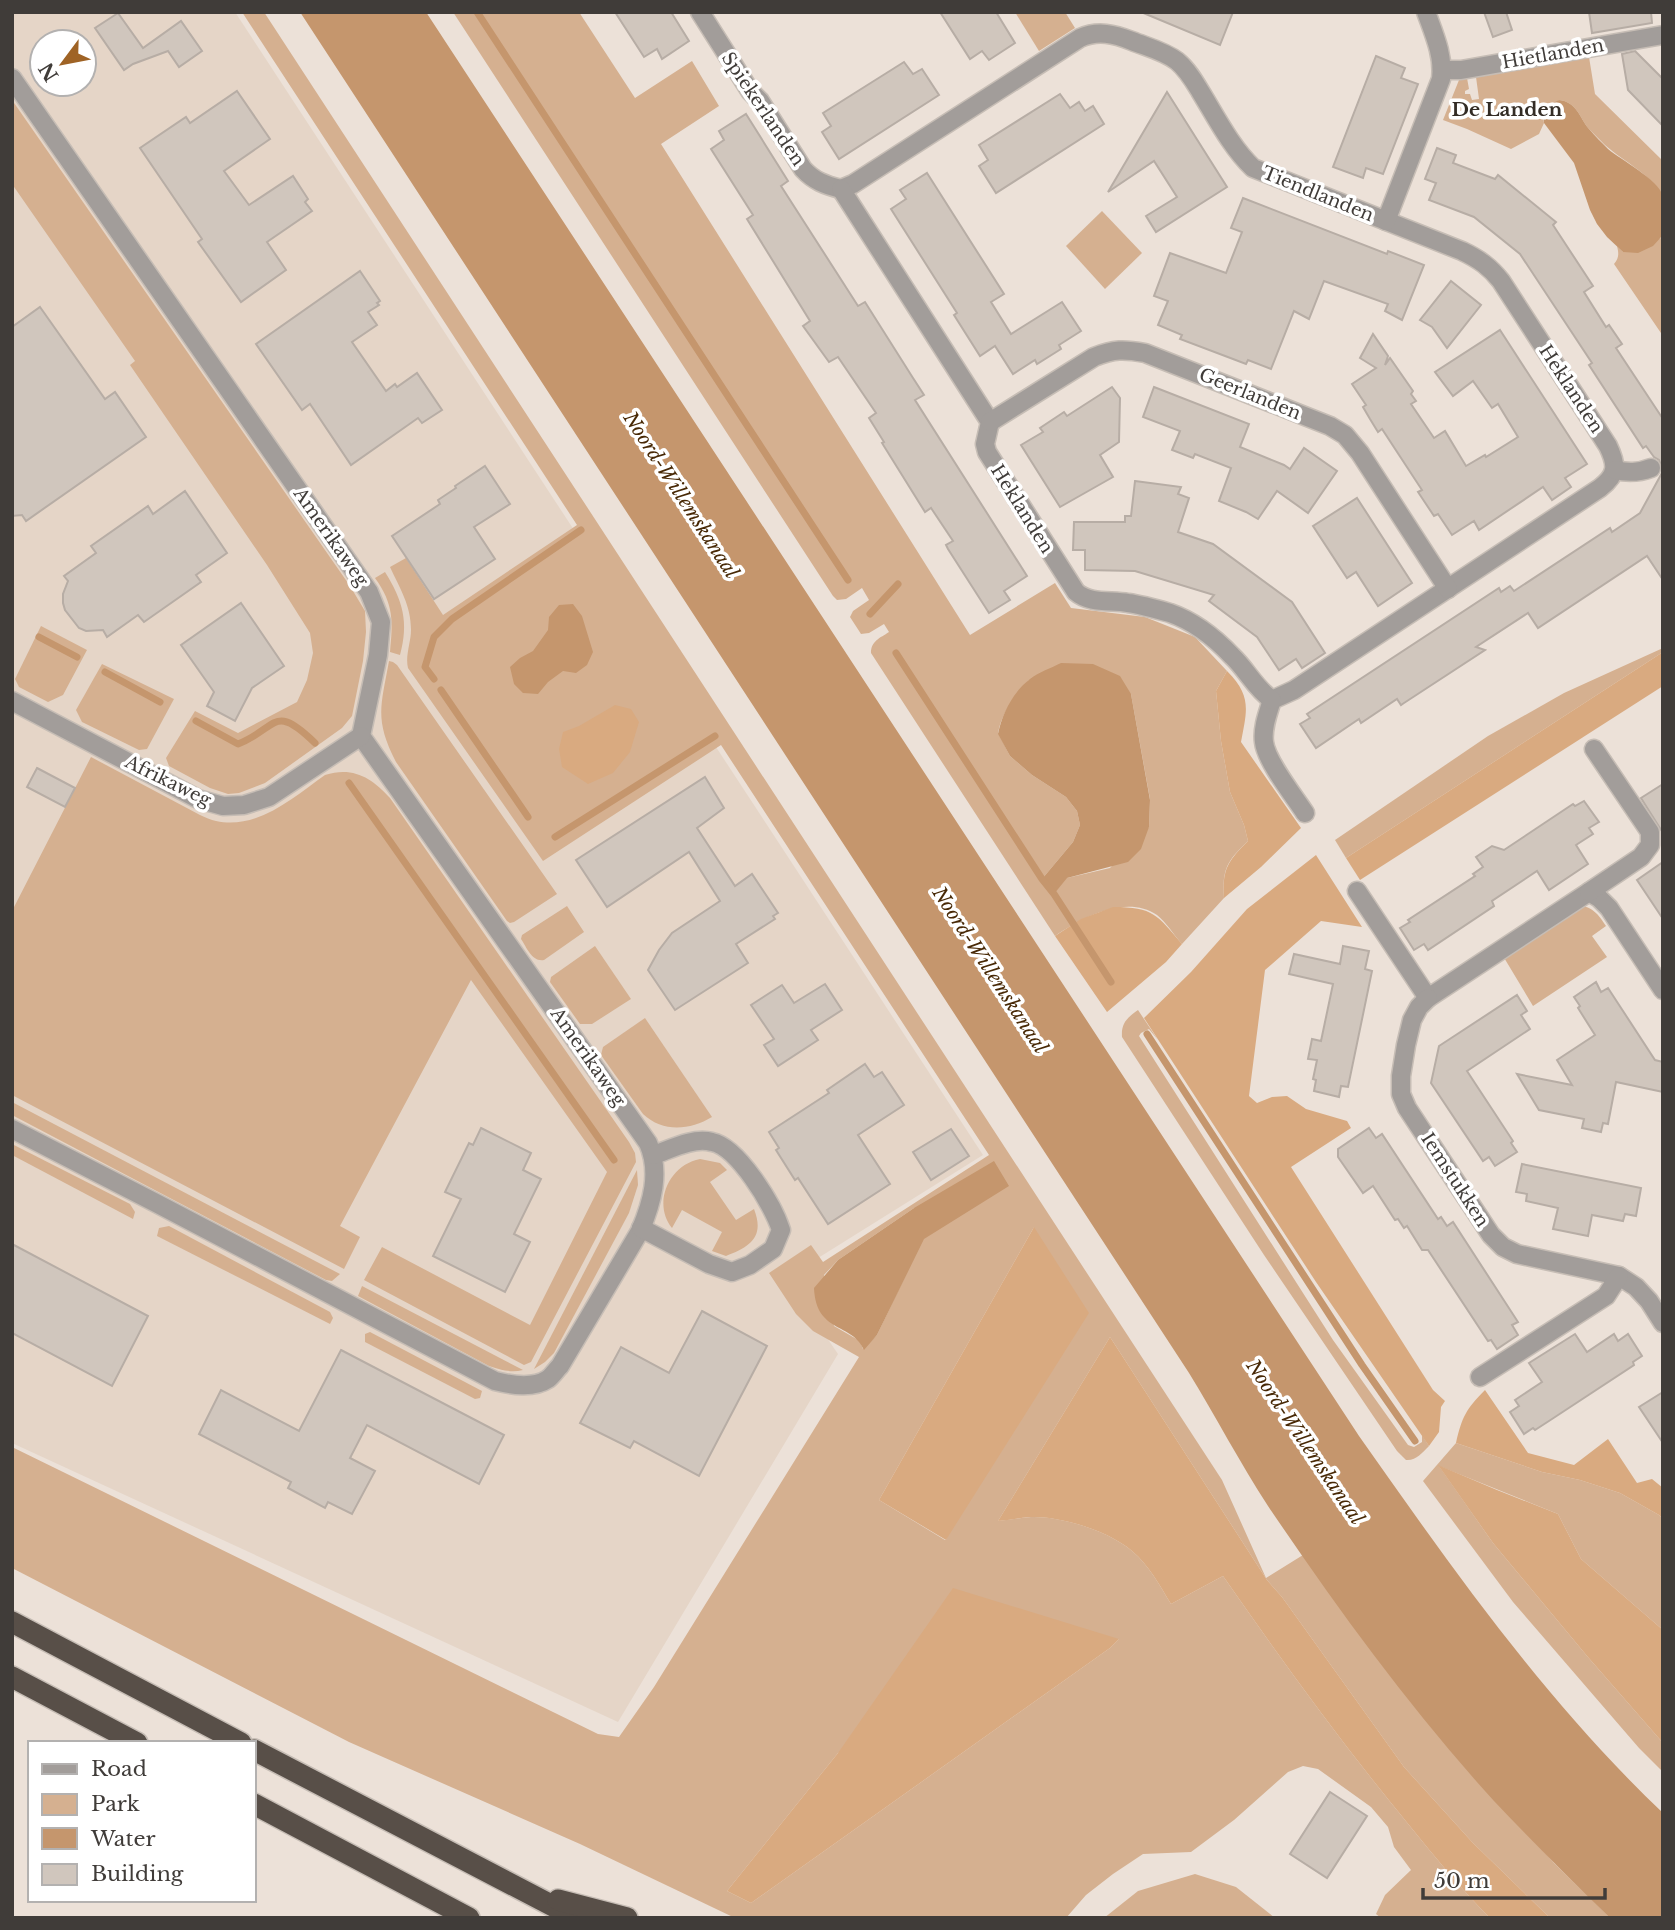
<svg xmlns="http://www.w3.org/2000/svg" width="1675" height="1930" viewBox="0 0 1675 1930" font-family="'Libre Baskerville',serif">
<style>
.built{fill:#e5d5c7;fill-rule:evenodd}
.green{fill:#d5b090;fill-rule:evenodd}
.forest{fill:#d9aa80}
.water{fill:#c5966d}
.lines{fill:none;stroke-linecap:round;stroke-linejoin:round}
.stream{stroke:#c5966d;stroke-width:7}
.building{fill:#d0c6bd;stroke:#b7ada5;stroke-width:2}
.minor-casing{stroke:#c6bdb5;stroke-width:21}
.highway-casing{stroke:#c6bdb5;stroke-width:24}
.minor{stroke:#a29d9a;stroke-width:18}
.highway{stroke:#584f48;stroke-width:21}
.labels{text-anchor:middle;dominant-baseline:central;stroke-width:7;stroke-linejoin:round;paint-order:stroke}
.street-label{font-size:18px;fill:#403c39;stroke:#fff}
.neighbourhood-label{font-size:19px;font-weight:bold;fill:#332c25;stroke:#fff}
.water-label{font-size:19px;font-style:italic;fill:#482906;stroke:#fff}
</style>
<rect width="100%" height="100%" fill="#ece1d8"/>
<path class="built" d="M12,12H235L983,1155L786,1278L838,1354L618,1722L12,1443ZM42,42H84V84H42Z"/>
<g class="green">
<path d="M242,12H264L1222,1480L1266,1578L1303,1555L1376,1657L1432,1727L1554,1863L1610,1918H1550L1473,1843L1404,1767L1282,1597L1267,1580L1110,1337L998,1521C1009,1520 1020,1518 1031,1517C1061,1516 1109,1531 1132,1551C1149,1565 1160,1586 1171,1604L1223,1576C1282,1661 1343,1745 1409,1825C1435,1857 1461,1889 1490,1918H1381L1376,1914L1385,1895L1411,1870L1394,1847L1388,1827L1371,1807L1318,1769L1303,1766L1288,1772L1234,1820L1191,1852L1143,1854L1113,1874L1086,1895L1066,1918H735L580,1844L349,1742L12,1568V1447L598,1734L619,1737L654,1687L859,1357L813,1331L796,1314L769,1273L811,1245L823,1262L989,1155L721,745L543,861L408,668C405,656 411,642 411,630C411,605 400,589 390,567L406,558L443,615L577,525ZM914,1208L935,1231L923,1239L877,1335L863,1349L860,1341L834,1326L824,1275L838,1260ZM1034,1227L946,1540H945L879,1500ZM1119,1639L1110,1648L751,1903L727,1891L838,1753Z"/>
<path d="M453,12H579L635,98L692,61L719,106L661,144L970,635L1055,583L1071,608L1145,617L1195,637L1227,671L1216,691L1221,741L1230,792L1244,825L1248,841C1227,861 1222,869 1224,898L1182,944C1174,935 1166,922 1157,915C1126,894 1081,918 1055,936L871,653C871,641 880,638 889,632L884,624L869,633L861,634L850,617L853,611L869,600L862,588L846,599L837,600L833,596ZM1029,680L1131,694L1150,799L1149,827L1110,868L1067,878L1042,879L1073,842L1080,825L1077,811L1066,797L1032,775L1010,756L998,733C1002,711 1015,697 1029,680Z"/>
<path d="M1015,12H1065L1075,28L1039,51Z"/>
<path d="M1589,57L1595,94L1663,161V196C1649,171 1620,161 1601,141C1597,137 1593,133 1589,129C1579,117 1577,102 1559,100L1542,116L1544,123L1539,134L1511,149L1467,129L1443,120L1459,80L1467,78L1469,89L1465,91V94H1470L1472,100L1479,99L1476,77Z"/>
<path d="M12,100L350,586L365,611L366,632L363,661L352,716L342,728L265,783L239,793L228,794L210,788L169,766L166,758L195,711L238,733L297,702L307,680L313,653L310,633L267,565L130,365L135,361L12,184Z"/>
<path d="M1102,211L1142,253L1105,289L1066,246Z"/>
<path d="M1663,235V336L1614,264C1619,258 1619,254 1617,246L1623,252L1661,238Z"/>
<path d="M385,572C403,601 409,622 400,655L390,652C393,622 394,604 375,578Z"/>
<path d="M41,626L87,650L63,695L48,702L19,687L15,679Z"/>
<path d="M1663,648V652L1346,858L1335,840L1488,736L1564,693Z"/>
<path d="M389,661L393,662L397,665L557,894L514,922L510,923L507,921L396,762C374,719 381,706 389,661Z"/>
<path d="M102,664L174,699L147,749L139,750L82,722L76,710Z"/>
<path d="M91,757L200,815C205,817 211,820 216,821C258,830 294,797 325,775C353,766 372,778 390,798L629,1142L635,1153L636,1162L531,1362L524,1365L364,1280L382,1247L530,1325L607,1172L471,980L340,1226L360,1237L344,1269L12,1095V911Z"/>
<path d="M1579,905C1594,908 1598,914 1606,926L1592,936L1607,957L1533,1006L1503,956Z"/>
<path d="M567,906L584,932L544,960C532,962 527,948 521,939L522,935Z"/>
<path d="M595,946L631,999L592,1024H580L550,982L551,977Z"/>
<path d="M1138,1010L1158,1040L1149,1029L1141,1033L1139,1036L1333,1340L1408,1445L1414,1447L1422,1442V1435L1429,1446C1422,1453 1416,1461 1406,1460L1397,1451L1264,1255L1122,1037C1121,1023 1127,1018 1138,1010Z"/>
<path d="M645,1018L712,1117C690,1130 663,1133 643,1114L601,1055L603,1047Z"/>
<path d="M12,1102L340,1274L332,1281L326,1280L12,1115Z"/>
<path d="M12,1144L130,1204L135,1212L133,1219L12,1155Z"/>
<path d="M700,1159L720,1163L727,1170L710,1182L736,1220L754,1209C765,1237 750,1247 726,1256L712,1251L722,1232L682,1210L672,1228C652,1203 669,1165 700,1159Z"/>
<path d="M637,1170L638,1185L629,1213L554,1353L545,1362L534,1369Z"/>
<path d="M169,1226L330,1312L333,1318L330,1324L157,1236L159,1228Z"/>
<path d="M362,1286L523,1370C511,1373 501,1370 489,1366L358,1296Z"/>
<path d="M370,1332L482,1391L480,1398L475,1399L365,1342V1334Z"/>
<path d="M1456,1443L1542,1472L1580,1480L1620,1493L1659,1515L1663,1519V1630L1581,1559L1558,1514L1439,1466L1493,1543L1587,1656L1663,1743V1772L1639,1748L1513,1602L1423,1481Z"/>
<path d="M1195,1874L1236,1887L1275,1918H1104L1138,1891Z"/>
</g>
<g class="forest">
<path d="M1663,652V686L1360,880L1346,858Z"/>
<path d="M1227,671C1252,696 1247,710 1241,742L1301,828L1261,867L1224,898C1222,869 1228,861 1248,841L1244,825L1230,792L1221,741L1216,691Z"/>
<path d="M615,705L631,709L639,722L630,752L613,773L588,784L562,767L559,749L563,732L579,726Z"/>
<path d="M1316,855L1362,927L1321,921L1265,970L1249,1096L1257,1103L1272,1097L1287,1096L1306,1109L1347,1121L1351,1128L1291,1167L1433,1390L1445,1401L1441,1407L1439,1432L1429,1446L1316,1282L1144,1018L1191,972L1247,909Z"/>
<path d="M1113,907C1154,907 1157,915 1182,944L1166,962L1107,1012L1055,936L1081,919Z"/>
<path d="M1034,1227L1089,1313L946,1540L879,1500Z"/>
<path d="M1110,1337L1267,1580L1282,1597L1404,1767L1473,1843L1550,1918H1490C1461,1889 1435,1857 1409,1825C1343,1745 1282,1661 1223,1576L1171,1604C1160,1586 1149,1565 1132,1551C1109,1531 1061,1516 1030,1517C1019,1518 1008,1520 998,1521Z"/>
<path d="M1485,1390L1528,1453L1574,1465L1608,1439L1637,1483L1652,1479L1663,1488V1519L1659,1515L1620,1493L1580,1480L1542,1472L1456,1443C1462,1417 1466,1409 1485,1390Z"/>
<path d="M1438,1465L1497,1490L1558,1514L1581,1559L1663,1630V1743L1587,1656L1493,1543Z"/>
<path d="M953,1588L1119,1639L1110,1648L751,1903L727,1891L838,1753Z"/>
</g>
<g class="water">
<path d="M300,12H426L1359,1436C1452,1568 1545,1701 1663,1813V1918H1610C1571,1880 1532,1841 1494,1801C1411,1710 1337,1608 1268,1506C1240,1463 1216,1417 1189,1373Z"/>
<path d="M1559,100C1577,102 1579,117 1589,129C1595,136 1602,143 1608,149C1621,160 1658,179 1663,196C1665,205 1663,224 1663,235L1653,246L1638,253L1623,252L1607,237L1597,224L1590,210L1574,163L1544,123L1542,111L1547,106Z"/>
<path d="M573,604L582,616L593,652L587,665L576,673L563,671L548,682L538,694L523,693L514,684L510,667L520,658L533,651L548,630L549,617L559,605Z"/>
<path d="M1061,663L1093,664L1120,676L1131,694L1150,800L1149,827L1141,849L1128,862L1067,878L1054,894L1042,879L1073,842L1080,825L1077,811L1066,797L1032,775L1010,756L998,734C1002,714 1013,692 1030,679C1039,672 1051,668 1061,663Z"/>
<path d="M994,1161L1009,1186L924,1239L877,1335L864,1350C852,1322 816,1334 814,1288L838,1260L914,1208Z"/>
</g>
<g class="lines">
<g class="stream">
<path d="M477,12L848,580"/>
<path d="M870,614L898,584"/>
<path d="M39,637L77,657"/>
<path d="M896,653L1042,879L1054,894L1111,982"/>
<path d="M105,672L160,702"/>
<path d="M434,679L425,667L434,637L452,619L581,530"/>
<path d="M441,690L528,817"/>
<path d="M196,721L238,744C278,728 273,702 315,743"/>
<path d="M349,783L614,1160"/>
<path d="M555,837L715,736"/>
<path d="M1147,1034L1362,1365L1415,1441"/>
</g>
</g>
<g class="building">
<path d="M615,12H671L689,41L662,59L657,49L644,57Z"/>
<path d="M940,12H996L1015,43L989,60L982,51L970,59Z"/>
<path d="M1141,12H1233L1220,45Z"/>
<path d="M1484,12H1506L1512,30L1493,37Z"/>
<path d="M1589,12H1651L1652,23L1592,33Z"/>
<path d="M118,13L143,48L181,21L202,51L179,67L168,51L133,64L124,70L95,28Z"/>
<path d="M1635,51L1663,79V126L1628,90L1622,54Z"/>
<path d="M1376,56L1405,68L1401,78L1418,84L1383,174L1366,168L1363,178L1333,167Z"/>
<path d="M904,62L913,74L922,69L939,95L839,159L822,132L831,126L823,113Z"/>
<path d="M237,91L270,139L224,171L249,205L293,176L308,199L305,202L312,211L267,242L286,270L241,302L198,242L202,239L140,148L186,117L190,123Z"/>
<path d="M1167,92L1227,187L1156,232L1146,216L1177,197L1154,161L1108,192Z"/>
<path d="M1060,94L1070,108L1079,102L1085,111L1093,106L1104,124L996,193L979,166L988,160L979,145Z"/>
<path d="M746,114L788,181L781,186L858,306L865,302L913,378L924,395L915,400L1027,576L1004,591L1010,600L989,613L948,549L946,545L953,541L931,508L925,512L882,443L884,442L869,418L876,413L838,357L829,362L803,326L810,321L747,219L753,215L711,149L724,140L719,131Z"/>
<path d="M1437,148L1456,155L1453,163L1495,179L1498,175L1556,222L1553,225L1593,286L1584,292L1606,327L1609,325L1622,344L1616,348L1663,419V470L1659,460L1654,457L1646,446L1643,448L1589,365L1592,363L1520,254L1474,217L1429,200L1436,183L1425,179Z"/>
<path d="M927,173L1004,294L991,302L1011,334L1062,302L1081,331L1059,345L1061,349L1037,364L1035,360L1013,374L995,346L980,356L954,315L957,313L891,209L906,199L900,190Z"/>
<path d="M1243,198L1387,254L1388,251L1424,265L1402,320L1385,311L1388,304L1324,281L1309,319L1294,311L1271,369L1248,360L1246,364L1233,359L1180,339L1182,335L1158,325L1168,301L1154,296L1170,253L1226,273L1242,232L1231,228Z"/>
<path d="M360,271L380,301L377,303L379,305L368,312L377,325L352,342L386,391L395,384L397,387L417,373L442,410L422,423L418,418L351,465L310,404L302,410L256,344Z"/>
<path d="M1451,281L1481,305L1447,348L1432,327L1420,320Z"/>
<path d="M40,307L105,399L115,392L146,437L26,521L22,515L12,516V327Z"/>
<path d="M1500,330L1587,464L1565,478L1571,487L1552,500L1543,487L1479,530L1474,521L1452,535L1438,514L1434,516L1418,492L1422,490L1382,429L1378,432L1370,419L1363,407L1366,405L1352,384L1376,368L1360,358L1373,334L1388,356L1385,365L1390,358L1413,391L1411,394L1416,401L1411,404L1434,438L1445,431L1466,466L1485,455L1486,457L1518,437L1498,404L1492,408L1473,381L1453,396L1435,372Z"/>
<path d="M1112,387L1120,398L1119,442L1100,455L1113,477L1060,507L1021,445L1043,432L1040,428L1064,412L1067,416Z"/>
<path d="M1154,387L1249,424L1240,447L1284,465L1290,469L1304,448L1337,471L1308,513L1277,491L1258,519L1246,512L1219,501L1231,468L1195,454L1193,458L1172,450L1180,431L1143,417Z"/>
<path d="M485,466L510,504L474,527L495,559L434,599L392,536L440,504L438,500L456,488L455,486Z"/>
<path d="M1663,471V580L1647,556L1538,628L1528,613L1476,647L1485,650L1404,703L1401,705L1397,699L1361,723L1359,719L1316,748L1300,724L1310,718L1307,714L1499,588L1501,592L1510,586L1514,591L1610,528L1612,532L1640,513Z"/>
<path d="M1135,481L1181,487L1178,494L1189,498L1178,532L1213,544L1292,602L1325,653L1302,668L1296,659L1279,670L1257,637L1209,601L1214,595L1135,571L1085,570V550H1073L1074,522H1125V516H1131Z"/>
<path d="M185,491L227,553L196,575L201,582L144,622L138,615L107,637L103,630L86,631L79,628L65,610L63,603V594L68,581L64,576L96,553L91,546L148,506L153,514Z"/>
<path d="M1357,498L1412,583L1378,606L1356,572L1347,578L1313,526Z"/>
<path d="M241,603L284,666L252,688L235,721L207,706L214,692L181,645Z"/>
<path d="M37,768L75,788L65,807L27,787Z"/>
<path d="M705,777L724,808L697,828L735,886L752,874L778,913L773,916L775,919L736,944L748,963L675,1010L648,970L659,950L672,933L720,901L689,852L607,907L576,860Z"/>
<path d="M1663,784V833L1641,798Z"/>
<path d="M1584,801L1599,822L1589,828L1593,834L1576,845L1588,864L1549,890L1537,871L1492,901L1494,906L1428,950L1424,944L1414,950L1400,928L1410,922L1408,920L1475,876L1473,874L1483,867L1476,857L1492,846L1504,850L1573,804L1575,806Z"/>
<path d="M1663,862V919L1637,880Z"/>
<path d="M1343,946L1369,951L1365,969L1372,971L1348,1087L1341,1086L1339,1097L1314,1091L1316,1080L1313,1079L1317,1060L1308,1059L1312,1039L1321,1041L1333,984L1289,974L1294,954L1340,964Z"/>
<path d="M1596,982L1601,992L1608,988L1655,1060L1663,1062V1092L1616,1082L1608,1124L1603,1123L1601,1132L1582,1128L1584,1119L1539,1110L1517,1074L1572,1085L1557,1060L1595,1035L1578,1008L1580,1006L1574,997Z"/>
<path d="M825,984L842,1010L811,1030L818,1040L778,1066L764,1045L774,1039L751,1005L782,985L794,1003Z"/>
<path d="M1517,995L1527,1011L1521,1015L1530,1029L1467,1071L1513,1141L1511,1143L1517,1152L1495,1166L1489,1157L1483,1161L1431,1083L1439,1046Z"/>
<path d="M865,1064L874,1077L882,1072L904,1105L858,1135L890,1184L828,1224L798,1178L795,1180L776,1150L779,1148L769,1132L829,1093L827,1090Z"/>
<path d="M481,1128L531,1153L523,1170L541,1179L514,1234L530,1242L505,1292L433,1256L461,1199L445,1192L469,1143L473,1145Z"/>
<path d="M1369,1128L1376,1138L1382,1134L1438,1219L1441,1217L1447,1226L1453,1222L1518,1322L1512,1325L1518,1335L1497,1349L1491,1340L1488,1341L1428,1250H1422L1407,1226L1404,1228L1398,1219L1395,1220L1373,1186L1363,1193L1338,1157V1149Z"/>
<path d="M951,1129L969,1156L931,1180L913,1152Z"/>
<path d="M1522,1164L1641,1188L1636,1216L1625,1214L1623,1221L1592,1215L1588,1236L1553,1229L1558,1208L1526,1201L1527,1194L1516,1192Z"/>
<path d="M12,1244L148,1316L112,1386L12,1333Z"/>
<path d="M702,1311L767,1346L699,1476L634,1441L630,1448L580,1423L621,1347L669,1373Z"/>
<path d="M1575,1334L1587,1352L1614,1334L1618,1341L1628,1334L1642,1356L1633,1362L1634,1365L1552,1419L1535,1430L1533,1428L1524,1434L1510,1412L1519,1406L1515,1400L1542,1382L1529,1363Z"/>
<path d="M341,1350L504,1435L479,1484L367,1425L350,1458L375,1471L352,1514L328,1502L325,1508L288,1488L291,1482L199,1434L221,1390L299,1431Z"/>
<path d="M1663,1392V1443L1639,1407Z"/>
<path d="M1330,1792L1367,1816L1327,1878L1290,1854Z"/>
</g>
<g class="lines">
<g class="minor-casing">
<g id="minor">
<path d="M700,12L750,91L760,101L803,169C814,181 825,185 841,189"/>
<path d="M1442,70H1461L1663,35"/>
<path d="M12,78L369,592L381,622L378,655L361,736L648,1143C661,1172 652,1203 640,1231L560,1366C556,1370 552,1376 548,1379C533,1389 511,1385 495,1381L156,1203L12,1129"/>
<path d="M841,189L853,184L1080,38C1098,30 1114,34 1132,41C1147,47 1164,51 1177,61C1187,69 1194,81 1200,91C1216,117 1231,147 1253,168L1462,251C1479,259 1490,267 1501,281L1608,446C1617,465 1618,474 1600,488L1294,690L1272,700C1268,713 1262,728 1264,742C1266,761 1294,796 1305,813"/>
<path d="M841,189L990,422L985,444L987,452L1076,592C1090,604 1110,600 1128,603C1142,605 1156,609 1170,613C1193,621 1215,638 1232,656C1247,670 1255,688 1272,700"/>
<path d="M1386,221L1441,79C1444,56 1434,34 1426,12"/>
<path d="M990,422L1094,357C1114,349 1124,349 1145,353L1330,426L1345,435L1360,453L1448,589"/>
<path d="M1615,470C1628,473 1638,473 1651,468"/>
<path d="M12,701L198,799L223,806L244,805L269,797L361,736"/>
<path d="M1357,891L1428,998L1589,892L1599,898L1609,908L1663,990"/>
<path d="M1589,892L1641,857L1650,845V832L1594,749"/>
<path d="M1428,998L1419,1007L1412,1020L1406,1045L1401,1076V1094L1407,1108L1491,1235L1503,1247L1517,1254L1619,1276L1636,1287L1649,1301L1663,1323"/>
<path d="M641,1228L709,1264L732,1272L750,1265L773,1249L781,1230C773,1205 738,1147 712,1142C693,1137 671,1149 654,1155"/>
<path d="M1480,1377L1606,1296L1619,1276"/>
</g>
</g>
<g class="highway-casing">
<g id="highway">
<path d="M12,1622L241,1743"/>
<path d="M12,1677L137,1743"/>
<path d="M254,1750L576,1918"/>
<path d="M254,1804L469,1918"/>
<path d="M558,1900L627,1918"/>
</g>
</g>
<use href="#minor" class="minor"/>
<use href="#highway" class="highway"/>
</g>
<g class="labels">
<g class="street-label">
<text transform="translate(1553 54) rotate(-10)">Hietlanden</text>
<text transform="translate(763 109) rotate(56)">Spiekerlanden</text>
<text transform="translate(1318 194) rotate(22)">Tiendlanden</text>
<text transform="translate(1571 389) rotate(57)">Heklanden</text>
<text transform="translate(1250 394) rotate(22)">Geerlanden</text>
<text transform="translate(1022 509) rotate(58)">Heklanden</text>
<text transform="translate(331 537) rotate(55)">Amerikaweg</text>
<text transform="translate(168 781) rotate(26)">Afrikaweg</text>
<text transform="translate(588 1057) rotate(55)">Amerikaweg</text>
<text transform="translate(1455 1180) rotate(57)">Iemstukken</text>
</g>
<g class="neighbourhood-label">
<text x="1507" y="109">De Landen</text>
</g>
<g class="water-label">
<text transform="translate(681 495) rotate(57)">Noord-Willemskanaal</text>
<text transform="translate(990 970) rotate(57)">Noord-Willemskanaal</text>
<text transform="translate(1305 1442) rotate(56)">Noord-Willemskanaal</text>
</g>
</g>
<rect width="1675" height="1930" fill="none" stroke="#403c39" stroke-width="28"/>
<rect x="28" y="1741" width="228" height="161" fill="#ffffff" stroke="#b3b1b0" stroke-width="2"/>
<rect x="42" y="1764" width="35" height="10" fill="#a29d9a" stroke="#b3b1b0" stroke-width="2"/>
<text x="91" y="1776" font-size="21" fill="#403c39">Road</text>
<rect x="42" y="1794" width="35" height="21" fill="#d5b090" stroke="#b3b1b0" stroke-width="2"/>
<text x="91" y="1811" font-size="21" fill="#403c39">Park</text>
<rect x="42" y="1828" width="35" height="21" fill="#c5966d" stroke="#b3b1b0" stroke-width="2"/>
<text x="91" y="1846" font-size="21" fill="#403c39">Water</text>
<rect x="42" y="1864" width="35" height="21" fill="#d0c6bd" stroke="#b3b1b0" stroke-width="2"/>
<text x="91" y="1881" font-size="21" fill="#403c39">Building</text>
<g transform="translate(63 63) rotate(238)"><circle r="33" fill="#ffffff" stroke="#b3b1b0" stroke-width="2"/>
<path d="M0-5L12 26L0 18L-12 26Z" fill="#9f6325"/>
<text y="-10" font-size="19" font-weight="bold" text-anchor="middle" fill="#403c39">N</text>
</g>
<path d="M1423 1888v10h182v-10" fill="none" stroke="#403c39" stroke-width="3.5"/>
<text x="1434" y="1888" font-size="21" fill="#403c39" stroke="#ffffff" stroke-width="5" paint-order="stroke">50 m</text>
</svg>
